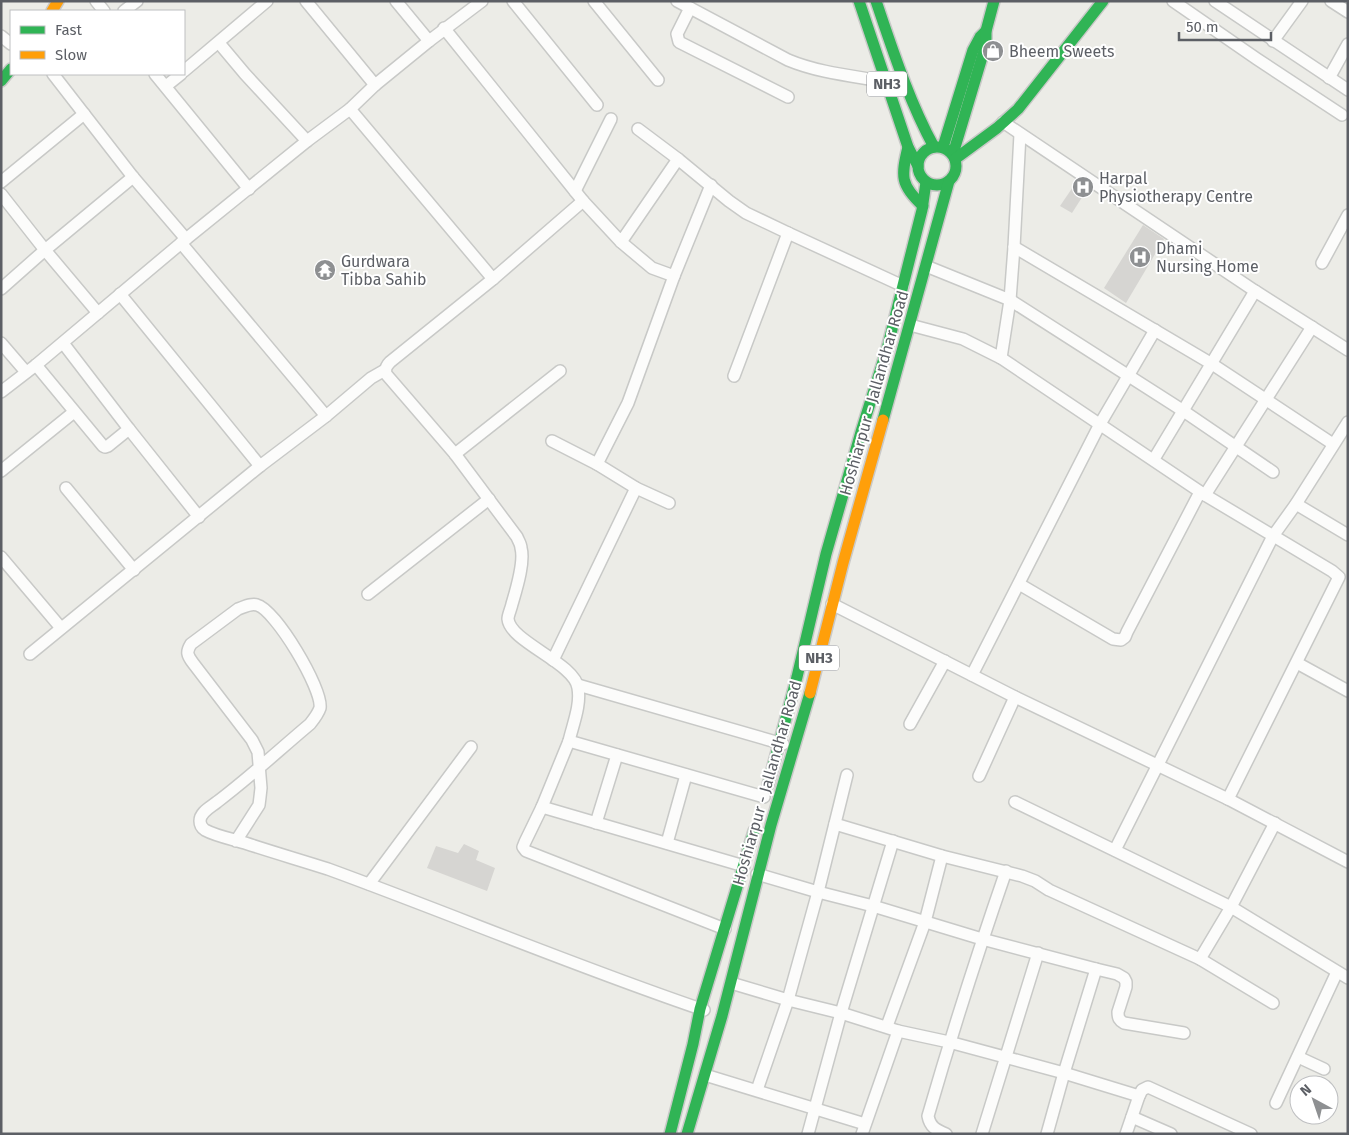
<svg xmlns="http://www.w3.org/2000/svg" width="1349" height="1135" viewBox="0 0 1349 1135" font-family="'Fira Sans',sans-serif">
<style>
.building{fill:#d6d5d2}
.lines{fill:none;stroke-linecap:round;stroke-linejoin:round}
.street-casing{stroke:#c8c9c7;stroke-width:14}
.fast-casing{stroke:#c9c9c8;stroke-width:14}
.slow-casing{stroke:#c9c9c8;stroke-width:14}
.street{stroke:#fcfcfb;stroke-width:11}
.fast{stroke:#30b455;stroke-width:11}
.slow{stroke:#ff9f0a;stroke-width:11}
.labels{text-anchor:middle;dominant-baseline:central;stroke-width:4;stroke-linejoin:round;paint-order:stroke}
.shield{fill:#fff;stroke:#8d8f93;stroke-width:1}
.shield-label{font-size:15px;font-weight:bold;fill:#5c5f65}
.poi-label{font-size:16px;fill:#5c5f65;stroke:#fff;text-anchor:start}
.street-label{font-size:16px;fill:#5c5f65;stroke:#fff}
</style>
<rect width="100%" height="100%" fill="#ecece7"/>
<g class="building">
<path d="M1077,181L1088,188L1072,213L1060,206Z"/>
<path d="M1143,225L1164,239L1126,303L1104,288Z"/>
<path d="M464,844L479,851L476,860L495,868L487,891L427,868L436,846L458,853Z"/>
</g>
<g class="lines">
<g class="street-casing">
<g id="street">
<path d="M96,1L104,11"/>
<path d="M306,1L375,85"/>
<path d="M396,1L429,41"/>
<path d="M513,1L597,105"/>
<path d="M594,1L658,80"/>
<path d="M677,1L788,60C819,73 854,76 887,82"/>
<path d="M1173,1L1257,59L1342,115"/>
<path d="M1215,1L1348,90"/>
<path d="M1331,1L1348,12"/>
<path d="M690,8L677,34L679,42L788,97"/>
<path d="M124,11L137,1"/>
<path d="M444,28L583,201"/>
<path d="M1,36L11,44"/>
<path d="M1273,41L1302,1"/>
<path d="M219,43L245,74L307,141"/>
<path d="M184,71L267,1"/>
<path d="M53,74L133,177L186,239L307,141L350,109L493,279L583,201L621,242L678,159L729,201L746,213L788,233L903,286"/>
<path d="M155,74L249,189"/>
<path d="M1329,78L1348,44"/>
<path d="M166,86L181,74"/>
<path d="M350,109L375,85L429,41L482,1"/>
<path d="M1003,122L1255,291L1348,350"/>
<path d="M638,129L678,159"/>
<path d="M1,182L84,114"/>
<path d="M575,191L611,119"/>
<path d="M1,194L45,250L98,313"/>
<path d="M621,242L652,268L674,276"/>
<path d="M181,243L326,416"/>
<path d="M1014,247L1212,364L1333,444"/>
<path d="M1322,263L1348,215"/>
<path d="M926,266L1010,300L1182,410L1273,472"/>
<path d="M493,279L390,362C386,366 385,369 386,374L455,454L517,537C518,540 521,544 521,548C525,562 516,590 512,604C511,609 508,615 508,619C510,642 575,663 578,688C581,705 573,724 569,741L764,797"/>
<path d="M1,289L45,250L133,177"/>
<path d="M120,294L260,466"/>
<path d="M910,325L963,339L1001,358L1205,495L1332,571L1339,577L1228,799"/>
<path d="M1,343L26,372"/>
<path d="M1001,358L1010,300L1014,247L1020,134"/>
<path d="M36,365L103,446L105,447L108,446L129,429L63,343"/>
<path d="M734,376L788,233"/>
<path d="M1,392L36,365L186,239"/>
<path d="M129,429L199,517"/>
<path d="M552,441L597,464L636,488L669,503"/>
<path d="M455,454L560,371"/>
<path d="M1154,459L1255,291"/>
<path d="M597,464L628,403L674,276L711,185"/>
<path d="M1,471L74,412"/>
<path d="M66,488L134,570"/>
<path d="M1205,495L1312,327"/>
<path d="M1296,504L1348,535"/>
<path d="M1,557L61,628"/>
<path d="M1019,584L1113,639L1121,640L1125,637L1127,632L1200,492"/>
<path d="M368,594L489,499"/>
<path d="M832,604L1015,697L1228,799L1348,862"/>
<path d="M30,654L260,466L326,416L371,378L385,370"/>
<path d="M553,660L636,488"/>
<path d="M1297,663L1348,691"/>
<path d="M972,675L1100,424L1155,330"/>
<path d="M578,685L783,744"/>
<path d="M910,724L945,661"/>
<path d="M569,741L542,807L525,842L523,847L526,851L725,929"/>
<path d="M979,776L1015,697"/>
<path d="M1015,802L1231,907L1348,978"/>
<path d="M542,807L744,866"/>
<path d="M596,823L617,755"/>
<path d="M835,824L942,856L1022,876L1035,881L1049,890L1200,959L1273,1003"/>
<path d="M236,841L259,805L260,797L261,788L258,752L252,740L193,663C187,655 186,652 191,644L238,609C244,607 251,603 257,605C275,609 323,689 320,708C318,714 314,719 310,724C279,750 249,778 217,802C211,807 200,812 200,821C200,825 202,828 205,830C216,836 232,839 245,843C272,852 300,860 328,869C454,915 577,967 704,1010"/>
<path d="M667,843L686,775"/>
<path d="M1115,850L1273,536L1296,504L1348,422"/>
<path d="M757,874L818,892L873,906L982,939L1096,969L1117,974L1124,978L1126,982V987L1118,1012C1118,1018 1119,1020 1124,1023L1184,1033"/>
<path d="M369,884L471,747"/>
<path d="M1200,959L1231,907L1275,823"/>
<path d="M731,983L788,1000L841,1013L898,1031L949,1042L1064,1073L1139,1096"/>
<path d="M887,1026L925,922L942,856"/>
<path d="M1298,1057L1324,1069"/>
<path d="M705,1075L865,1124"/>
<path d="M757,1090L788,1000L818,892L847,775"/>
<path d="M1276,1103L1337,972"/>
<path d="M1132,1117L1171,1134"/>
<path d="M808,1134L841,1013L893,841"/>
<path d="M862,1134L898,1031"/>
<path d="M946,1134C936,1130 930,1127 928,1116C952,1033 978,952 1006,871"/>
<path d="M982,1134L1038,953"/>
<path d="M1047,1134L1064,1073L1096,969"/>
<path d="M1126,1134L1139,1096L1142,1090L1148,1087L1251,1134"/>
</g>
</g>
<g class="fast-casing">
<g id="fast">
<path d="M859,1L908,147L918,166"/>
<path d="M876,1C893,51 909,101 934,147"/>
<path d="M1,81L11,69"/>
<circle cx="937" cy="166" r="19"/>
<path d="M908,147C901,176 900,185 923,206"/>
<path d="M943,147L973,50L980,37L986,31"/>
<path d="M953,154L986,44V31L994,1"/>
<path d="M955,159L997,128L1018,109L1103,1"/>
<path d="M883,420L949,181"/>
<path d="M768,785L797,677L826,554L861,432L887,349L922,210L926,182"/>
<path d="M670,1134L693,1044L700,1009L754,831"/>
<path d="M687,1134L722,1016L771,825L810,693"/>
</g>
</g>
<g class="slow-casing">
<g id="slow">
<path d="M52,11L58,1"/>
<path d="M810,693L843,563L883,420"/>
</g>
</g>
<use href="#street" class="street"/>
<use href="#fast" class="fast"/>
<use href="#slow" class="slow"/>
</g>
<defs>
<g id="shop-disc" transform="scale(1.125)"><circle r="9.5" fill="#8e9092" stroke="#fff"/><path d="M-5-2.5h2.3a2.7 3.5 0 0 1 5.4 0H5L5.5 6h-11ZM-1.5-2.5h3a1.5 2.3 0 0 0-3 0Z" fill="#fff"/></g>
<g id="hospital-disc" transform="scale(1.125)"><circle r="9.5" fill="#8e9092" stroke="#fff"/><path d="M-5-5h3v3.5h4V-5h3V5h-3V1.5h-4V5h-3Z" fill="#fff"/></g>
<g id="temple-disc" transform="scale(1.125)"><circle r="9.5" fill="#8e9092" stroke="#fff"/><path d="M0-6L5-2H3V0L6.5 2.5H4V6H1.5V3h-3V6H-4V2.5H-6.5L-3 0V-2H-5Z" fill="#fff"/></g>
</defs>
<g fill-rule="evenodd">
<use href="#shop-disc" x="993" y="51"/>
<use href="#hospital-disc" x="1083" y="187"/>
<use href="#hospital-disc" x="1140" y="257"/>
<use href="#temple-disc" x="325" y="270"/>
</g>
<g class="labels">
<g class="shield">
<rect x="867" y="71.5" width="40" height="25" rx="4"/>
<rect x="799" y="645.5" width="40" height="25" rx="4"/>
</g>
<g class="shield-label">
<text x="887" y="84">NH3</text>
<text x="819" y="658">NH3</text>
</g>
<g class="poi-label">
<text x="1009" y="51">Bheem Sweets</text>
<text x="1099" y="178">Harpal<tspan x="1099" dy="18">Physiotherapy Centre</tspan></text>
<text x="1156" y="248">Dhami<tspan x="1156" dy="18">Nursing Home</tspan></text>
<text x="341" y="261">Gurdwara<tspan x="341" dy="18">Tibba Sahib</tspan></text>
</g>
<g class="street-label">
<text transform="translate(874 393) rotate(-74)">Hoshiarpur - Jallandhar Road</text>
<text transform="translate(767 783) rotate(-74)">Hoshiarpur - Jallandhar Road</text>
</g>
</g>
<rect width="1349" height="1135" fill="none" stroke="#5c5f65" stroke-width="5"/>
<rect x="10" y="10" width="175" height="65" fill="#ffffff" stroke="#bebfc1"/>
<rect x="20" y="26" width="25" height="8" fill="#30b455" stroke="#bebfc1"/>
<text x="55" y="35" font-size="15" fill="#5c5f65">Fast</text>
<rect x="20" y="51" width="25" height="8" fill="#ff9f0a" stroke="#bebfc1"/>
<text x="55" y="60" font-size="15" fill="#5c5f65">Slow</text>
<g transform="translate(1314 1100) rotate(320)"><circle r="24" fill="#ffffff" stroke="#bebfc1"/>
<path d="M0-4L9 19L0 12L-9 19Z" fill="#8e9092"/>
<text y="-8" font-size="14" font-weight="bold" text-anchor="middle" fill="#5c5f65">N</text>
</g>
<path d="M1179 32v8h92v-8" fill="none" stroke="#5c5f65" stroke-width="2.5"/>
<text x="1186" y="32" font-size="15" fill="#5c5f65" stroke="#ffffff" stroke-width="4" paint-order="stroke">50 m</text>
</svg>
